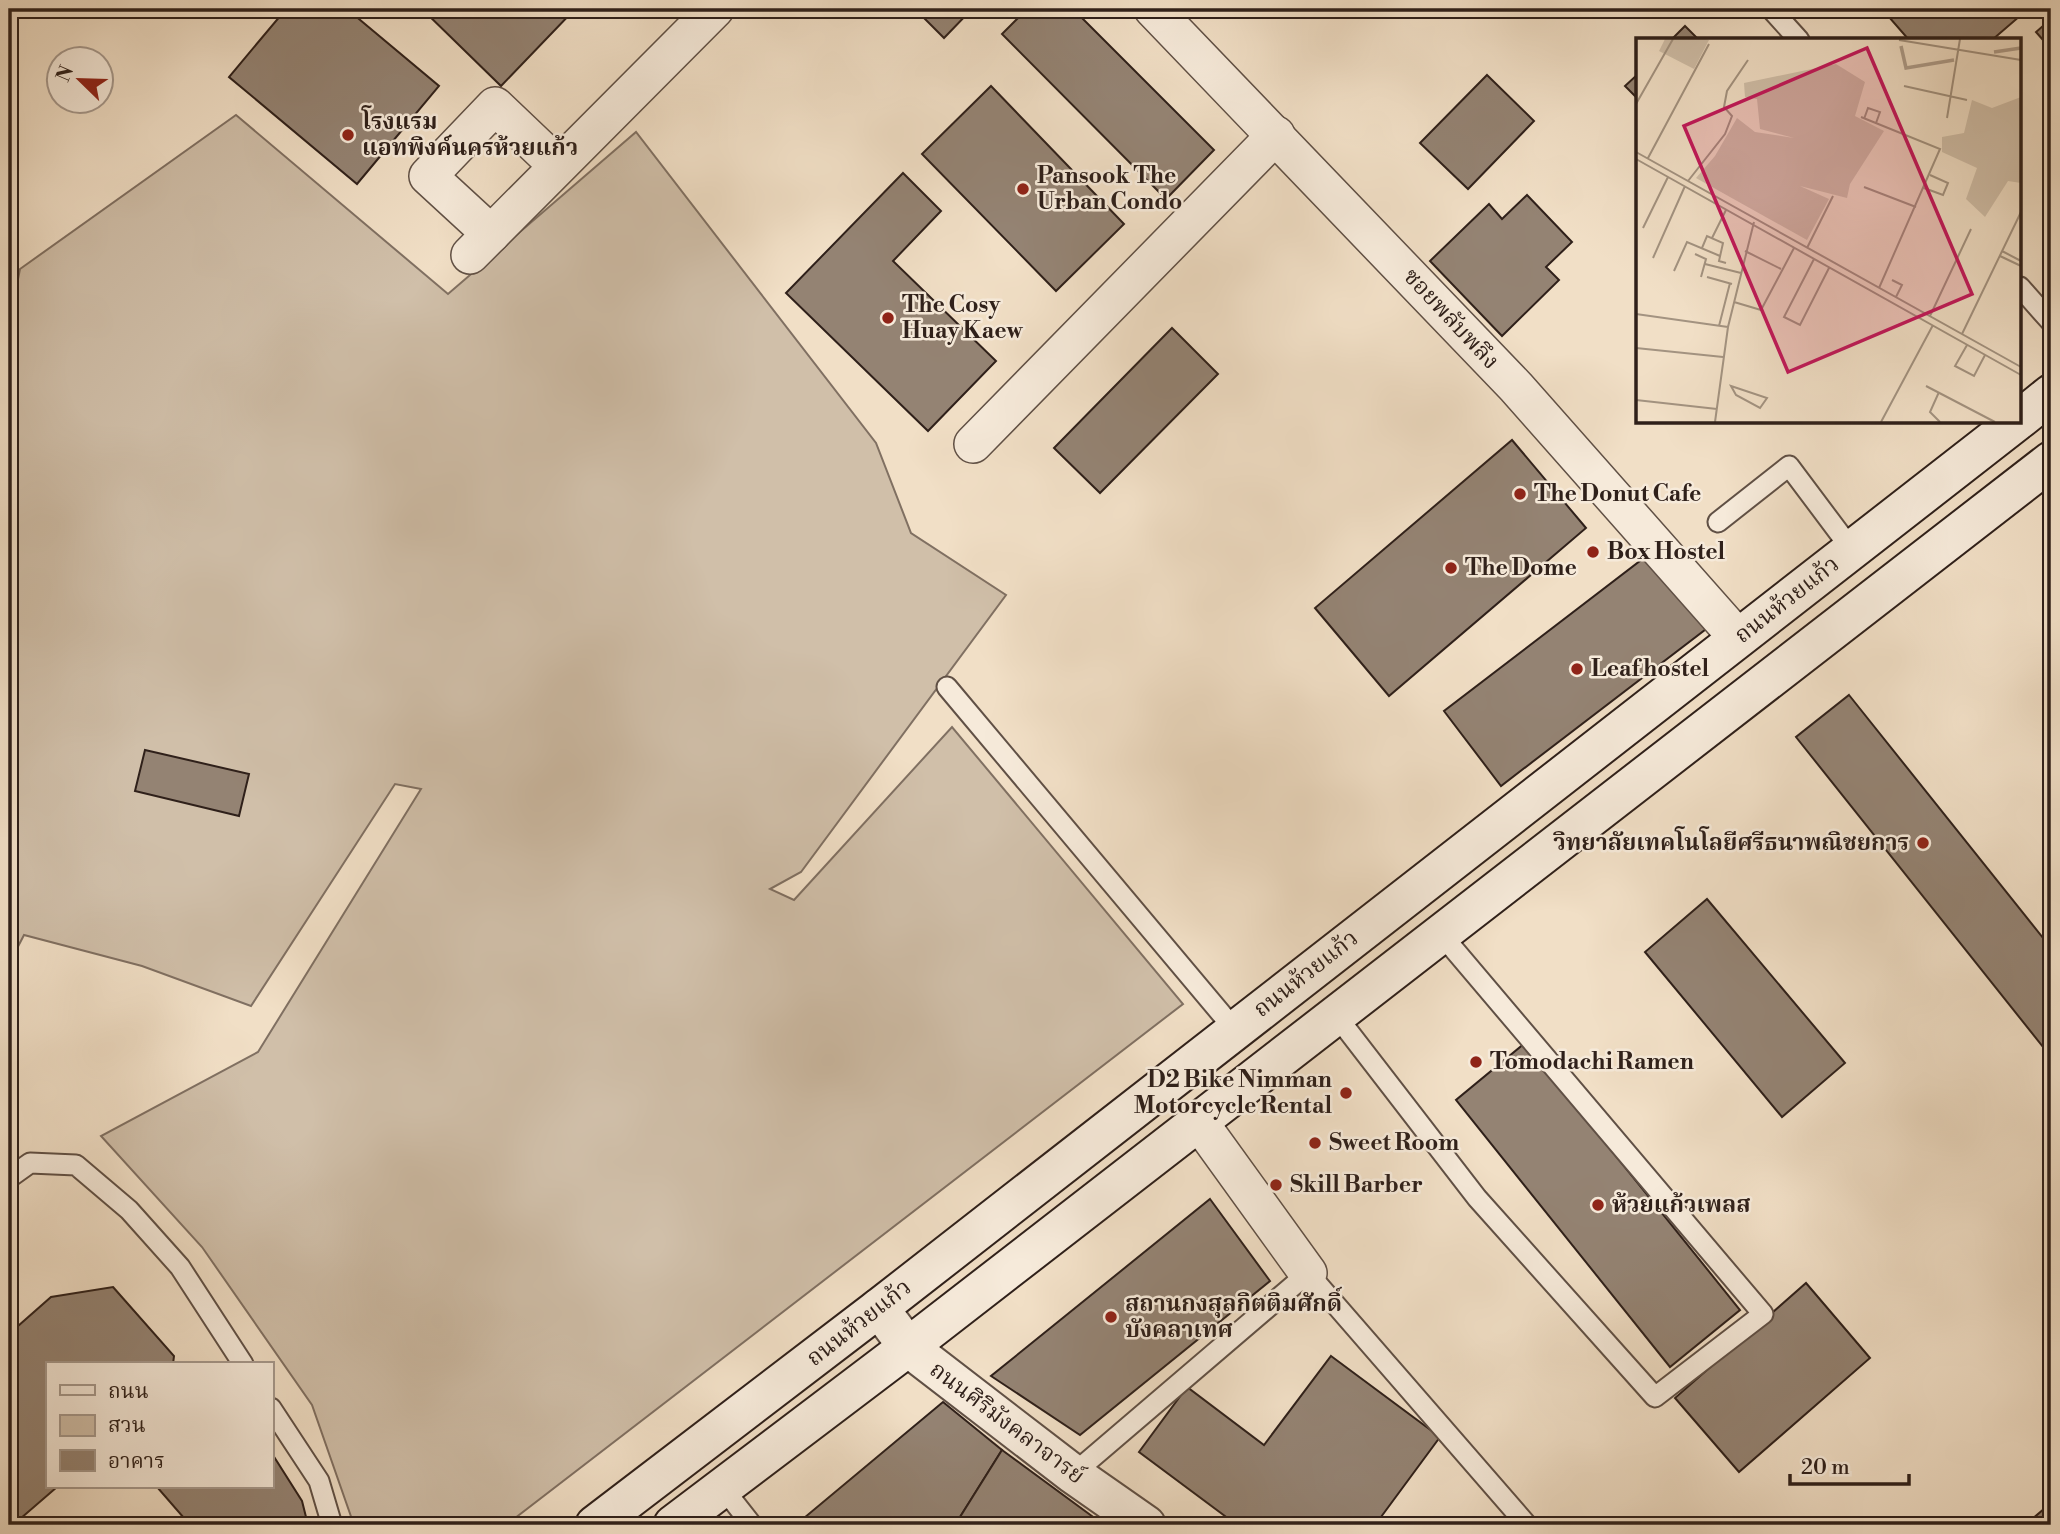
<svg xmlns="http://www.w3.org/2000/svg" width="2060" height="1534" viewBox="0 0 2060 1534" font-family="'Libre Bodoni','Noto Serif Thai',serif">
<style>
.green{fill:#d0bfa9;stroke:#807062;stroke-width:2}
.building{fill:#948373;stroke:#2f201a;stroke-width:2}
.lines{fill:none;stroke-linecap:round;stroke-linejoin:round}
.service-casing{stroke:#605045;stroke-width:23}
.minor-casing{stroke:#605045;stroke-width:40}
.tertiary-casing{stroke:#605045;stroke-width:42}
.secondary-casing{stroke:#2f201a;stroke-width:42}
.service{stroke:#f6eada;stroke-width:19}
.minor{stroke:#f6eada;stroke-width:37}
.tertiary{stroke:#f6eada;stroke-width:38}
.secondary{stroke:#f6eada;stroke-width:38}
.poi-dot{fill:#8f2418;stroke:#f6eada;stroke-width:2.5}
.labels{text-anchor:middle;dominant-baseline:central;stroke-width:5;stroke-linejoin:round;paint-order:stroke}
.poi-label{font-size:23px;font-weight:bold;fill:#2f201a;stroke:#f6eada;text-anchor:start}
.street-label{font-size:23px;fill:#2f201a;stroke:#f6eada}
.inset-river{fill:none;stroke:#af9e8c;stroke-width:3.5}
.inset-road{fill:none;stroke:#a39381;stroke-width:2}
.view{fill:#c2185b;fill-opacity:0.15;stroke:#c2185b;stroke-width:3.5}
.inset-edge{fill:none;stroke:#2f201a;stroke-width:3.5}
</style>
<rect width="100%" height="100%" fill="#f1dfc6"/>
<filter id="stains"><feTurbulence type="fractalNoise" baseFrequency=".00286" numOctaves="4"/><feColorMatrix values="0 0 0 0 .2 0 0 0 0 .09 0 0 0 0 .02 0 0 0 .5 -.17"/></filter>
<radialGradient id="worn" r=".72"><stop offset=".6" stop-color="#630" stop-opacity="0"/><stop offset="1" stop-color="#630" stop-opacity=".3"/></radialGradient>
<path class="green" d="M236,115L448,294L636,132L876,443L911,533L1006,595L801,872L770,889L794,900L952,727L1183,1004L506,1525H354L312,1405L202,1247L101,1136L258,1052L421,789L395,784L251,1006L142,966L24,935L9,964V324L20,269Z"/>
<g class="building">
<path d="M286,9H347L439,86L357,184L229,77Z"/>
<path d="M422,9H575L501,86Z"/>
<path d="M915,9H972L944,38Z"/>
<path d="M1027,9H1073L1214,150L1166,199L1002,34Z"/>
<path d="M1882,9H2028L1992,40H1909Z"/>
<path d="M2051,19V49L2036,32Z"/>
<path d="M1685,26L1699,40H1671Z"/>
<path d="M1638,74V99L1625,86Z"/>
<path d="M1487,75L1534,121L1468,189L1420,143Z"/>
<path d="M991,86L1124,224L1056,291L922,154Z"/>
<path d="M903,173L941,211L893,261L996,361L928,431L786,293Z"/>
<path d="M1527,195L1572,242L1546,267L1559,280L1502,336L1430,261L1489,204L1502,219Z"/>
<path d="M1172,328L1218,374L1100,493L1054,448Z"/>
<path d="M1512,440L1586,528L1389,696L1315,608Z"/>
<path d="M1653,551L1710,626L1501,786L1444,711Z"/>
<path d="M1849,695L2051,948V1057L1796,737Z"/>
<path d="M145,750L249,774L239,816L135,791Z"/>
<path d="M1707,899L1845,1063L1782,1117L1645,952Z"/>
<path d="M1525,1043L1740,1310L1670,1367L1456,1100Z"/>
<path d="M1210,1199L1270,1281L1080,1435L991,1376Z"/>
<path d="M1806,1283L1870,1358L1739,1472L1675,1398Z"/>
<path d="M113,1287L174,1356L173,1364H47V1487H57L13,1525H9V1334L51,1297Z"/>
<path d="M1331,1356L1440,1437L1381,1517L1392,1525H1237L1139,1452L1187,1387L1264,1445Z"/>
<path d="M943,1402L1002,1450L955,1525H811L804,1518Z"/>
<path d="M1002,1450L1104,1525H955Z"/>
<path d="M271,1452L302,1501L308,1525H190L157,1487H271Z"/>
<path d="M2051,1503V1525H2025Z"/>
</g>
<g class="lines">
<g class="service-casing">
<g id="service">
<path d="M1771,9L1799,40"/>
<path d="M2020,287L2051,322"/>
<path d="M1718,522L1789,466L1852,550"/>
<path d="M947,687L1235,1030"/>
<path d="M1335,1014L1477,1198L1655,1397L1763,1314L1441,934"/>
<path d="M9,1178L30,1163L76,1165L129,1210L180,1267L243,1364"/>
<path d="M271,1408L319,1481L332,1525"/>
<path d="M1073,1474L1308,1273L1527,1525"/>
<path d="M723,1488L752,1525"/>
</g>
</g>
<g class="minor-casing">
<g id="minor">
<path d="M1153,9L1516,387L1738,638"/>
<path d="M491,234L428,176L495,106L558,166"/>
<path d="M470,255L715,9"/>
<path d="M973,444L1276,135"/>
<path d="M1199,1122L1308,1273"/>
</g>
</g>
<g class="tertiary-casing">
<path id="tertiary" d="M879,1308L908,1347L1073,1474L1146,1525"/>
</g>
<g class="secondary-casing">
<g id="secondary">
<path d="M2020,419L2051,394"/>
<path d="M595,1525L879,1308L2016,422"/>
<path d="M673,1525L908,1347L2051,461"/>
</g>
</g>
<use href="#service" class="service"/>
<use href="#minor" class="minor"/>
<use href="#tertiary" class="tertiary"/>
<use href="#secondary" class="secondary"/>
</g>
<g class="poi-dot">
<circle cx="348" cy="135" r="7"/>
<circle cx="1023" cy="189" r="7"/>
<circle cx="888" cy="318" r="7"/>
<circle cx="1520" cy="494" r="7"/>
<circle cx="1593" cy="552" r="7"/>
<circle cx="1451" cy="568" r="7"/>
<circle cx="1577" cy="669" r="7"/>
<circle cx="1923" cy="843" r="7"/>
<circle cx="1476" cy="1062" r="7"/>
<circle cx="1346" cy="1093" r="7"/>
<circle cx="1315" cy="1143" r="7"/>
<circle cx="1276" cy="1185" r="7"/>
<circle cx="1598" cy="1205" r="7"/>
<circle cx="1111" cy="1317" r="7"/>
</g>
<g class="labels">
<g class="poi-label">
<text x="362" y="122">โรงแรม<tspan x="362" dy="26">แอทพิงค์นครห้วยแก้ว</tspan></text>
<text x="1037" y="176">Pansook The<tspan x="1037" dy="26">Urban Condo</tspan></text>
<text x="902" y="305">The Cosy<tspan x="902" dy="26">Huay Kaew</tspan></text>
<text x="1534" y="494">The Donut Cafe</text>
<text x="1607" y="552">Box Hostel</text>
<text x="1465" y="568">The Dome</text>
<text x="1591" y="669">Leaf hostel</text>
<text x="1909" y="843" text-anchor="end">วิทยาลัยเทคโนโลยีศรีธนาพณิชยการ</text>
<text x="1490" y="1062">Tomodachi Ramen</text>
<text x="1332" y="1080" text-anchor="end">D2 Bike Nimman<tspan x="1332" dy="26">Motorcycle Rental</tspan></text>
<text x="1329" y="1143">Sweet Room</text>
<text x="1290" y="1185">Skill Barber</text>
<text x="1612" y="1205">ห้วยแก้วเพลส</text>
<text x="1125" y="1304">สถานกงสุลกิตติมศักดิ์<tspan x="1125" dy="26">บังคลาเทศ</tspan></text>
</g>
<g class="street-label">
<text transform="translate(1451 319) rotate(47)">ซอยพลับพลึง</text>
<text transform="translate(1787 600) rotate(-38)">ถนนห้วยแก้ว</text>
<text transform="translate(1306 974) rotate(-38)">ถนนห้วยแก้ว</text>
<text transform="translate(859 1323) rotate(-38)">ถนนห้วยแก้ว</text>
<text transform="translate(1007 1423) rotate(37)">ถนนศิริมังคลาจารย์</text>
</g>
</g>
<g transform="translate(1636 38)">
<rect width="385" height="385" fill="#f1dfc6"/>
<path d="M29,1H70L73,2L58,31L23,13ZM200,26L229,44L219,78L248,93L214,146L211,160L164,148L193,161L171,202L60,140L79,118L101,80L119,94L158,100L124,91L121,61L109,59L108,45ZM385,59V145L372,143L349,179L330,161L341,130L306,114V99L328,95L336,62L356,70Z" fill="#d0bfa9"/>
<path class="inset-river" d="M265,8L270,30L318,22M358,14L385,10"/>
<path class="inset-road" d="M263,2L385,22M268,48L331,62M0,66L37,1M225,79L304,111L243,250M311,80L324,1M228,81L232,70L244,74L240,85M0,114L385,329M12,120L73,6M0,121L385,337M52,143L89,96L96,78L88,69L91,53L112,22M228,149L280,169M288,150L307,157L312,145L294,137M7,190L32,139M76,200L90,172M66,210L71,198L87,205L83,223L90,225M171,210L197,158M109,213L145,231M366,213L385,223M59,216L70,221L65,239M364,218L385,228M17,220L49,148M178,221L148,279L164,287L193,230M69,226L105,235M38,233L51,204L84,218M71,239L96,246M256,242L266,247L260,259M98,264L125,272L158,210M0,276L92,289M294,278L335,191M83,288L94,245M326,296L385,174M331,307L319,328L338,338L349,317M0,310L87,319M95,348L131,360L124,370L100,357ZM290,348L359,384M303,354L294,374L304,384M0,362L81,371M79,384L92,289L118,184M245,384L297,287"/>
<path class="view" d="M231,10L336,256L152,334L48,88Z"/>
<rect width="385" height="385" class="inset-edge"/>
</g>
<rect width="2060" height="1534" fill="none" stroke="#f1dfc6" stroke-width="35"/>
<rect x="10" y="10" width="2039" height="1513" fill="none" stroke="#2f201a" stroke-width="3.5"/>
<rect x="18" y="18" width="2025" height="1499" fill="none" stroke="#2f201a" stroke-width="2"/>
<rect x="46" y="1362" width="228" height="126" fill="#f6eada" stroke="#a6998d" stroke-width="2"/>
<rect x="60" y="1385" width="35" height="10" fill="#f6eada" stroke="#a6998d" stroke-width="2"/>
<text x="108" y="1398" font-size="21" fill="#2f201a">ถนน</text>
<rect x="60" y="1415" width="35" height="21" fill="#d0bfa9" stroke="#a6998d" stroke-width="2"/>
<text x="108" y="1432" font-size="21" fill="#2f201a">สวน</text>
<rect x="60" y="1450" width="35" height="21" fill="#948373" stroke="#a6998d" stroke-width="2"/>
<text x="108" y="1468" font-size="21" fill="#2f201a">อาคาร</text>
<g transform="translate(80 80) rotate(293)"><circle r="33" fill="#f6eada" stroke="#a6998d" stroke-width="2"/>
<path d="M0-5L12 26L0 18L-12 26Z" fill="#8f2418"/>
<text y="-10" font-size="19" font-weight="bold" text-anchor="middle" fill="#2f201a">N</text>
</g>
<path d="M1790 1474v10h119v-10" fill="none" stroke="#2f201a" stroke-width="3.5"/>
<text x="1801" y="1474" font-size="21" fill="#2f201a" stroke="#f6eada" stroke-width="5" paint-order="stroke">20 m</text>
<rect width="100%" height="100%" filter="url(#stains)"/>
<rect width="100%" height="100%" fill="url(#worn)"/>
</svg>
